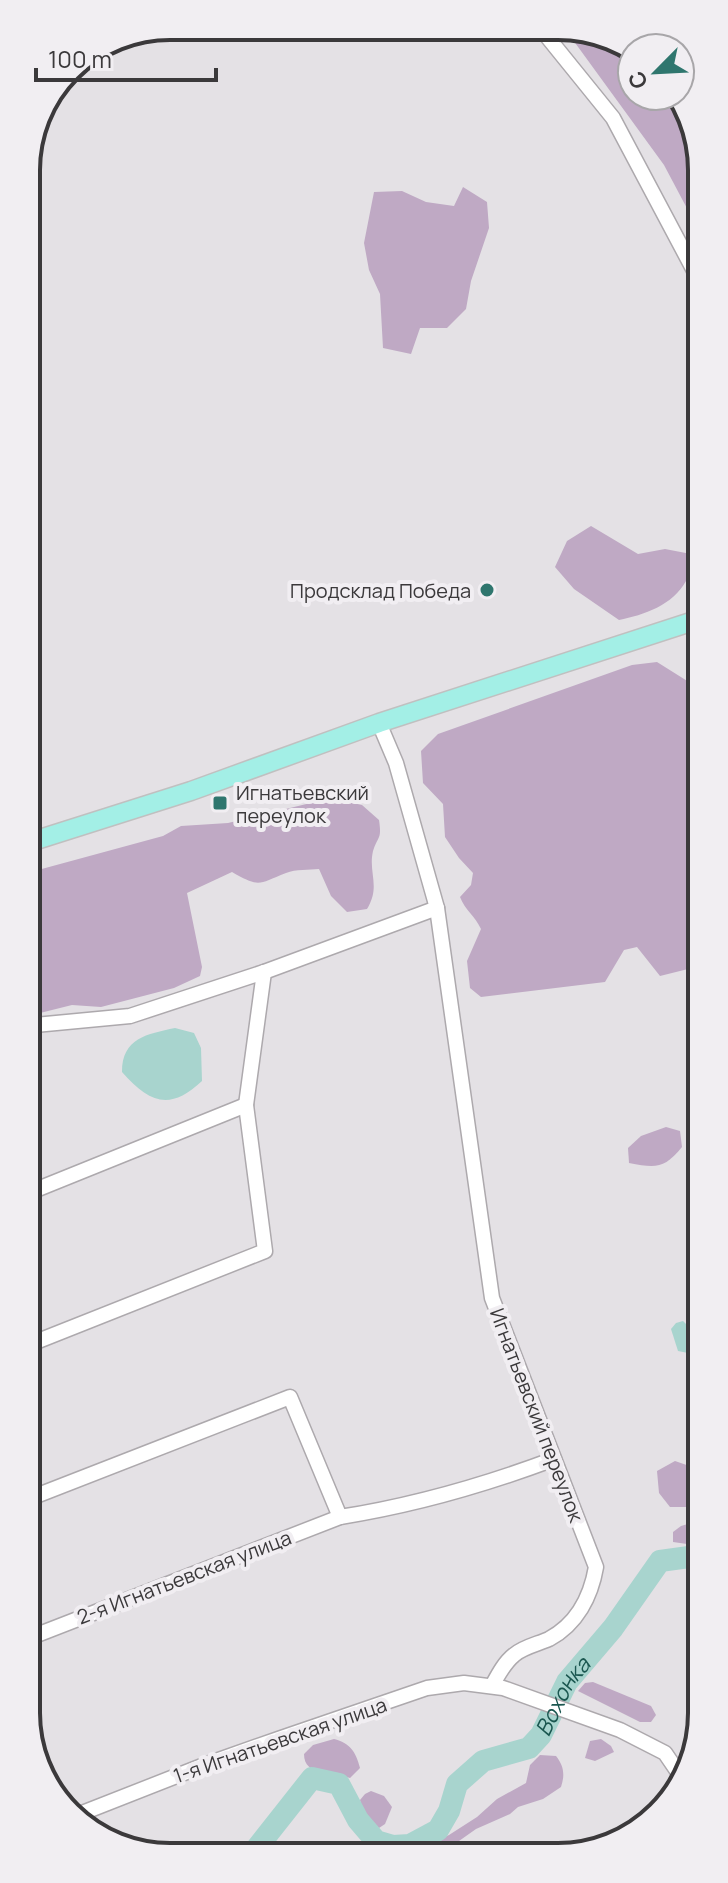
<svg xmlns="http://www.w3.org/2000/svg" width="728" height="1883" viewBox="0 0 728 1883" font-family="Manrope,sans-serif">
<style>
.green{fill:#bfa9c4}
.water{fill:#a8d4ce}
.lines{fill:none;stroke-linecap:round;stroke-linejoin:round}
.river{stroke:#a8d4ce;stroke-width:22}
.minor-casing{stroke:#ada9ad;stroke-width:17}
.major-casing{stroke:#c0c0c0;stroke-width:21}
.minor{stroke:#fff;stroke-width:14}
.major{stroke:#a3efe6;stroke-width:18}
.poi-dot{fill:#2f766e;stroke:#f1eef2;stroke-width:3}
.labels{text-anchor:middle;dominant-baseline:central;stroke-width:8;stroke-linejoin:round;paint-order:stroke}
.poi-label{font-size:20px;fill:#3b393b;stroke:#f1eef2;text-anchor:end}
.street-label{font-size:20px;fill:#3b393b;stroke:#f1eef2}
.water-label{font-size:22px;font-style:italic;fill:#1b5750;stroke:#f1eef2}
.rim{fill:none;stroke:#3b393b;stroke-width:4}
</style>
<rect width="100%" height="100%" fill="#e4e1e5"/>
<g class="green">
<path d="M565,29H587L632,53V96H675L699,141V231L664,165Z"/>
<path d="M463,187L487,202L489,228L471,281L466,309L447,328H420L411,354L383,348L380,294L369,270L364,243L374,192L402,191L426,202L454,206Z"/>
<path d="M591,526L638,554L665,549L691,554C690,562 690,574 686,581C673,605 644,615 619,620L574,589L555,567L567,541Z"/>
<path d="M657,662L700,689V966L660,976L637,947L624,950L605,982L481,997L470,988L467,961L481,929C475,916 465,910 460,897L471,885L473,873L459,858L445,837L443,804L423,783L421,751L438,734L632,665Z"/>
<path d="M331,798L362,805L379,820C382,840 378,835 373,851C368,873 381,886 367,909L347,912L331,896L319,869C309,870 296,869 286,873C258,884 260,888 232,872L187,893L202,967L200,976L174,988L101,1007L72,1005L28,1016L27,873L163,836L181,826L228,823Z"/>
<path d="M666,1127L680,1131L682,1147C664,1169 656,1168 629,1163L628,1148L641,1136Z"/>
<path d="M675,1461L701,1470V1498L686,1507H670L659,1493L657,1471Z"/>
<path d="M701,1520V1546L673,1542V1532L681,1526Z"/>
<path d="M593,1682L651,1706L656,1715L651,1722H640L578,1691L585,1683Z"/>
<path d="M334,1739C350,1743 356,1752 360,1768L350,1778C333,1772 304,1777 304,1754L313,1745Z"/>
<path d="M601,1739L611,1746L614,1752L595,1761L585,1758L590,1741Z"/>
<path d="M540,1755L556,1756C564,1766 565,1775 561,1787L543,1799L518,1807L510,1814L476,1829L442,1853L408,1854L449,1835L477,1817L497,1799L526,1783L530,1765Z"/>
<path d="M371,1791L384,1796L392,1807L385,1824L379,1828L363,1811L360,1800L365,1794Z"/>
</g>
<g class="water">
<path d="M175,1028L194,1033L201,1048L202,1081C169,1112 149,1102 122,1072C122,1038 147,1034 175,1028Z"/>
<path d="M683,1321L689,1327L696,1349L688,1353L678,1351L671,1329L676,1323Z"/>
</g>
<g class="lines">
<path class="river" id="s1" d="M252,1854L312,1778L339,1784L358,1820L376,1841L393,1846L410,1845L438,1830L449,1811L457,1784L483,1761L529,1748L541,1735L567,1682L613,1628L660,1561L689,1557L701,1566"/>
<g class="minor-casing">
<g id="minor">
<path d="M541,29L613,118L699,280"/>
<path d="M379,723L396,763L437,908L492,1298L596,1567C591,1596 577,1624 549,1639C538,1644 523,1647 514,1655C504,1663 498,1675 492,1686"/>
<path d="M28,1028L35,1025L130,1016L264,972L437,908"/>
<path d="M28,1193L246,1105"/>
<path d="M28,1345L265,1251L246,1105L264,972"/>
<path d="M28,1499L290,1397L340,1517"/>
<path d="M29,1638L340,1517C416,1505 482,1486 554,1459"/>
<path d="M72,1817L207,1764L281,1738L427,1688L464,1683L503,1688L620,1730L665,1753L680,1775"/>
</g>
</g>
<g class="major-casing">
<path id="major" d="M27,843L191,791L379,723L700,619"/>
</g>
<use href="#minor" class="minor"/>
<use href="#major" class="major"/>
</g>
<g class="poi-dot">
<circle cx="487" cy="590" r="8"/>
<rect x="212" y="795" width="16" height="16" rx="4"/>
</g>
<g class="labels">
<g class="poi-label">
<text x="471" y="590">Продсклад Победа</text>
<text x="236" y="792" text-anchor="start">Игнатьевский<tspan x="236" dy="23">переулок</tspan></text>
</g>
<g class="street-label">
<text transform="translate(537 1415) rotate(69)">Игнатьевский переулок</text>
<text transform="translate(184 1577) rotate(-21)">2-я Игнатьевская улица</text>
<text transform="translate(280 1740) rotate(-19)">1-я Игнатьевская улица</text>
</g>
<g class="water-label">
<text stroke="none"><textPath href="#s1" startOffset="454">Вохонка</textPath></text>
</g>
</g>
<path d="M0 0H728V1883H0ZM170 40H558A130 130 0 0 1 688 170V1713A130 130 0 0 1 558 1843H170A130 130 0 0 1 40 1713V170A130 130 0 0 1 170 40Z" fill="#f1eef2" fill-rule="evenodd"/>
<path class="rim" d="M170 40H558A130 130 0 0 1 688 170V1713A130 130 0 0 1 558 1843H170A130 130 0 0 1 40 1713V170A130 130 0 0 1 170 40Z"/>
<g transform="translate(656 72) rotate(246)"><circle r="38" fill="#f1eef2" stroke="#a8a6a9" stroke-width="2"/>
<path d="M0-6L14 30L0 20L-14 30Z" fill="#2f766e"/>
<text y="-12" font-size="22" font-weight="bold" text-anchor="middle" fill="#3b393b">С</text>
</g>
<path d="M36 68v12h180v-12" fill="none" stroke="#3b393b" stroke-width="4"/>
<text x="48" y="68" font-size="24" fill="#3b393b" stroke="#f1eef2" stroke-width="6" paint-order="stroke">100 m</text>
</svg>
